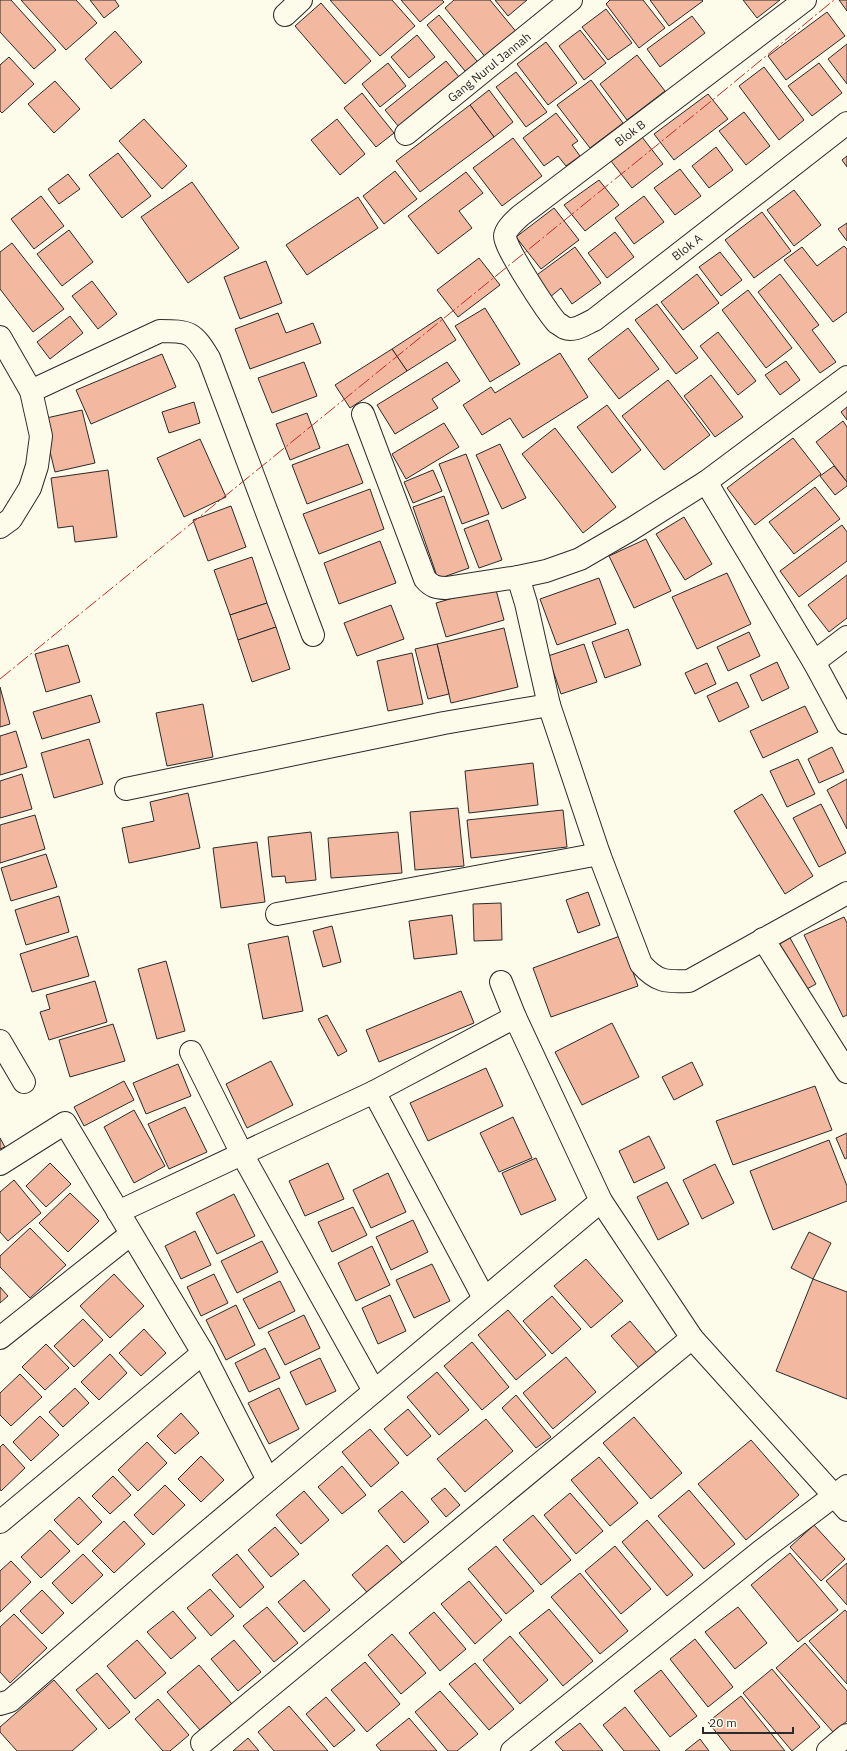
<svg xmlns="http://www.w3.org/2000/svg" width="847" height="1751" viewBox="0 0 847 1751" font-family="'IBM Plex Sans',sans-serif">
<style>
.building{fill:#f2b8a0;stroke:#2b2b2b}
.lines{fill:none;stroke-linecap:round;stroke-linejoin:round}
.minor-casing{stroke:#2b2b2b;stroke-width:24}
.minor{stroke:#fdfbea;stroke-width:22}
.power{stroke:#c62828;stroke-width:1;stroke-dasharray:14 3 2 3;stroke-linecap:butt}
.labels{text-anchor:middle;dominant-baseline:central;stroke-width:3;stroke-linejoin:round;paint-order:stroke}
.street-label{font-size:12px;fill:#2b2b2b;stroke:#fdfbea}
</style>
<rect width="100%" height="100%" fill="#fdfbea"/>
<g class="building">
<path d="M0,0H11L56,50L34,69L0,32Z"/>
<path d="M21,0H76L97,23L66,50Z"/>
<path d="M90,0H115L119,6L104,18Z"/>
<path d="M330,0H392L415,26L380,56Z"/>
<path d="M401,0H442L444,2L420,22Z"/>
<path d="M454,0H490L518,34L487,59L445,8Z"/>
<path d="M495,0H527L508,16Z"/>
<path d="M610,0H643L665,28L639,48L606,4Z"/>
<path d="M650,0H702L703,1L669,26Z"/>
<path d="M743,0H780L757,18Z"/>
<path d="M839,0H847V11Z"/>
<path d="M321,3L371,61L345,84L295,26Z"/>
<path d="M606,9L632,43L608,60L582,27Z"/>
<path d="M827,12L845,36L786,80L768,56Z"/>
<path d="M439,15L482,67L470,77L427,25Z"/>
<path d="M692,16L705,33L660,67L647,49Z"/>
<path d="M580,30L606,63L584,80L559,46Z"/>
<path d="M115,31L142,62L111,89L85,59Z"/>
<path d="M417,35L435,57L409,78L391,57Z"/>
<path d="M546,42L577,83L548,105L517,64Z"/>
<path d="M847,44V84L828,59Z"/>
<path d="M637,55L665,91L627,120L600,84Z"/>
<path d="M9,57L34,84L2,113L0,111V65Z"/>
<path d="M446,61L464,83L403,132L385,110Z"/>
<path d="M388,63L406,86L380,107L362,84Z"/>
<path d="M819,63L842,93L812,116L788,86Z"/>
<path d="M764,67L804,120L779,140L739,86Z"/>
<path d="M516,72L547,112L526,127L496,87Z"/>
<path d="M591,80L623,123L590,148L557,105Z"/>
<path d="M55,81L80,109L54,133L28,104Z"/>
<path d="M489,90L513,122L494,137L470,105Z"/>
<path d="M362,93L394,133L376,147L344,108Z"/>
<path d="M708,94L728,119L674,160L654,134Z"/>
<path d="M470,105L494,137L420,192L396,161Z"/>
<path d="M744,112L770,146L746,165L719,131Z"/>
<path d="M556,113L578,141L572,145L580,156L566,166L558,156L544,166L523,138Z"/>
<path d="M144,119L187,166L162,189L119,141Z"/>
<path d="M337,119L365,154L340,175L311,140Z"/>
<path d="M642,137L663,164L632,188L611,161Z"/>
<path d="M513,138L542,176L502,206L473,168Z"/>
<path d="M716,147L733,170L709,188L692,166Z"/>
<path d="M118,153L151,196L122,218L89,175Z"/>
<path d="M847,156V167L842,160Z"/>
<path d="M680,169L701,196L675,215L654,188Z"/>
<path d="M395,171L417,199L384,224L363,196Z"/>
<path d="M466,172L483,193L459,211L472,228L438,254L408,216Z"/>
<path d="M68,174L80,189L59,204L48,189Z"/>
<path d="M599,180L619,205L585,231L564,205Z"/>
<path d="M192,182L239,248L188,283L141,217Z"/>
<path d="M794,190L821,225L794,246L767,210Z"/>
<path d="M41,196L64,226L34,249L11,219Z"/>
<path d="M644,196L664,222L634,244L615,218Z"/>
<path d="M358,197L378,228L307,275L286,245Z"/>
<path d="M554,208L579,240L541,269L516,237Z"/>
<path d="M762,212L791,251L754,278L725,240Z"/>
<path d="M847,223V241L838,229Z"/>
<path d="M69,230L93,262L62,286L37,254Z"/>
<path d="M615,232L634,257L607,278L588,253Z"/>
<path d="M12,243L64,309L33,332L0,289V252Z"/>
<path d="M844,246L847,249V312L833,322L784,260L802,247L817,266Z"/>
<path d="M575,247L601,283L572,304L561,288L549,298L534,277Z"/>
<path d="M720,252L742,280L721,296L699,267Z"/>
<path d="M479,258L500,285L458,317L437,290Z"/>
<path d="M266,261L282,303L240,319L224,277Z"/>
<path d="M697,274L719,303L683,330L661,302Z"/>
<path d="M780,274L819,325L812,330L836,362L820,373L758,292Z"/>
<path d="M92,281L117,314L98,329L72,296Z"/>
<path d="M748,290L792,348L766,368L722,310Z"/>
<path d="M657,304L698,358L676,374L635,320Z"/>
<path d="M485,308L520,364L490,382L455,326Z"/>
<path d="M278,313L286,333L313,323L321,343L250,369L235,329Z"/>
<path d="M70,316L83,333L50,359L37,342Z"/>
<path d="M441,317L456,340L407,371L392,349Z"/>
<path d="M628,328L659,369L619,399L588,359Z"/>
<path d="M718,332L756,381L738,395L700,346Z"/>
<path d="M392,349L407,371L350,408L335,385Z"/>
<path d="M560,353L588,397L523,438L510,418L482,435L463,405L491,387L495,393Z"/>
<path d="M162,354L176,387L91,424L76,390Z"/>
<path d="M786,361L800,380L780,395L765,375Z"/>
<path d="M304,362L317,396L272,413L258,378Z"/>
<path d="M447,362L460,381L432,399L438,408L395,434L377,405Z"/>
<path d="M711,375L743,417L715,437L684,396Z"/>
<path d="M668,380L710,435L664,470L622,416Z"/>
<path d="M194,402L200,423L169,433L162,412Z"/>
<path d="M607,405L641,450L612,473L577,427Z"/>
<path d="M847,407V420L841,412Z"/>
<path d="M82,410L95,463L55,472L42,419Z"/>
<path d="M307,413L320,448L290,460L276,424Z"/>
<path d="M843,421L847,427V482L816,442Z"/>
<path d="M444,423L459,447L406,479L392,454Z"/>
<path d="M555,428L616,507L583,533L522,454Z"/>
<path d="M793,438L821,474L755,525L727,488Z"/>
<path d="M200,439L226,497L184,517L157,458Z"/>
<path d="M348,444L363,483L307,504L292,465Z"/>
<path d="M500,444L526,498L502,509L476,455Z"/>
<path d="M466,454L489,514L462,524L439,464Z"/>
<path d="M834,466L847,482V486L835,495L820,476Z"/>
<path d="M108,470L117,537L75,542L73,526L58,528L51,478Z"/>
<path d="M433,470L442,491L413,503L404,482Z"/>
<path d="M815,487L840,519L794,554L769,522Z"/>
<path d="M370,489L384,529L319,554L303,514Z"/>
<path d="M444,496L469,568L438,579L413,507Z"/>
<path d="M231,506L246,547L208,561L193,520Z"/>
<path d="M684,517L712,564L685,580L656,534Z"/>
<path d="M488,520L502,560L479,568L464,529Z"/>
<path d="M842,525L847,532V561L799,597L780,571Z"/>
<path d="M646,539L671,591L634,608L609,556Z"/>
<path d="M380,541L396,583L339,604L324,563Z"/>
<path d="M252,557L267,603L230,615L214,570Z"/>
<path d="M727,573L751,624L697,649L672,597Z"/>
<path d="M847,575V618L829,632L808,605Z"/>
<path d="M599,578L616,624L557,645L540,599Z"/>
<path d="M495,586L504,620L446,637L436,603Z"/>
<path d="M267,603L276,627L238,640L230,615Z"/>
<path d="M391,605L404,639L357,656L344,623Z"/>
<path d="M276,627L290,669L252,682L238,640Z"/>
<path d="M504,628L518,687L451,703L437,644Z"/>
<path d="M628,629L641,665L605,678L592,642Z"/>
<path d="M749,632L760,656L728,671L717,647Z"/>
<path d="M437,644L449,694L428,699L415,649Z"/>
<path d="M584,644L597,682L561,694L548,656Z"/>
<path d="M68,645L80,682L46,692L35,654Z"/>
<path d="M412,653L423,704L388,711L377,661Z"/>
<path d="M777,662L789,688L762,701L750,675Z"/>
<path d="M707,663L716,684L695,694L685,673Z"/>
<path d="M737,682L749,707L719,722L707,696Z"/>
<path d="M0,687L10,724L0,727Z"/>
<path d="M91,695L100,722L42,739L33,712Z"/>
<path d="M203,704L213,757L167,766L156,713Z"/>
<path d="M805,706L818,732L763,758L750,731Z"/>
<path d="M16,731L27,767L0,775V736Z"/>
<path d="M89,739L103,784L54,798L41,753Z"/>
<path d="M832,747L844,772L819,783L808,759Z"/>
<path d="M798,759L815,794L787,807L770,771Z"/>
<path d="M533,763L538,805L469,813L465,771Z"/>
<path d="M22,774L32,809L0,818V781Z"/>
<path d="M847,779V829L827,790Z"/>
<path d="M188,793L200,848L129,863L122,828L154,821L150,802Z"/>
<path d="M762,794L813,876L785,894L734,811Z"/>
<path d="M821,804L846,853L819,867L793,818Z"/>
<path d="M458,808L464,866L415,870L410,812Z"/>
<path d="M563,810L567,847L471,858L467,820Z"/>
<path d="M35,815L45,849L0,863V825Z"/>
<path d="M311,832L316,880L286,883L285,876L272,877L268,837Z"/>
<path d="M398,832L402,873L331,878L328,838Z"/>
<path d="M257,842L265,902L221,908L213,848Z"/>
<path d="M46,854L57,887L11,901L1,868Z"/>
<path d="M588,892L600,925L578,933L566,900Z"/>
<path d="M59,896L69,932L26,945L15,910Z"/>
<path d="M501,903L502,940L474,941L473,904Z"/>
<path d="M452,915L457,954L414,959L409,921Z"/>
<path d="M844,917L847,923V1015L843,1017L804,935Z"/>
<path d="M332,926L341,962L323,967L313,931Z"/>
<path d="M77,936L89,976L32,992L20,954Z"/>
<path d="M288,936L303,1011L263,1019L248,944Z"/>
<path d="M620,936L638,986L551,1017L533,968Z"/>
<path d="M790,938L816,984L803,991L778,945Z"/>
<path d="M166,961L185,1031L157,1039L138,969Z"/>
<path d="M95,981L107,1022L49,1040L40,1012L50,1009L46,995Z"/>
<path d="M461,991L474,1023L379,1062L366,1030Z"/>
<path d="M327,1015L347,1051L338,1056L318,1019Z"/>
<path d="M612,1023L639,1077L582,1105L555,1052Z"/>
<path d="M113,1024L125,1061L70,1077L59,1040Z"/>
<path d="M271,1061L293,1105L247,1128L226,1084Z"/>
<path d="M692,1062L703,1085L674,1100L662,1077Z"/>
<path d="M178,1064L191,1096L146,1114L133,1083Z"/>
<path d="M486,1068L503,1106L428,1141L410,1103Z"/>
<path d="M124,1081L134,1100L84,1126L74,1107Z"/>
<path d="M815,1086L832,1130L733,1165L716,1121Z"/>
<path d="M185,1107L207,1152L169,1169L148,1124Z"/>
<path d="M134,1110L165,1166L134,1183L104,1127Z"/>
<path d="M513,1117L532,1158L499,1172L480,1133Z"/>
<path d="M847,1133V1158L845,1159L836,1138Z"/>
<path d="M649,1136L665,1168L634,1183L619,1151Z"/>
<path d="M0,1138L5,1147L0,1149Z"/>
<path d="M829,1140L847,1186V1201L773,1230L750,1171Z"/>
<path d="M536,1158L556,1200L521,1215L502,1173Z"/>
<path d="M50,1163L71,1184L46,1207L26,1186Z"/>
<path d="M328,1163L344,1199L305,1216L289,1181Z"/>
<path d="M715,1164L734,1203L702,1219L683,1180Z"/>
<path d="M388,1173L406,1212L371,1228L353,1190Z"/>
<path d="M14,1180L41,1213L8,1241L0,1232V1192Z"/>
<path d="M667,1182L689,1224L658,1240L637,1197Z"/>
<path d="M70,1193L99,1221L68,1252L39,1223Z"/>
<path d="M234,1194L255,1236L217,1254L196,1213Z"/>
<path d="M353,1207L367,1235L332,1252L318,1222Z"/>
<path d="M413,1220L428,1252L391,1270L376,1237Z"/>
<path d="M30,1228L66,1265L30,1298L0,1267V1256Z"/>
<path d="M195,1231L211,1265L181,1279L165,1246Z"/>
<path d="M809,1232L831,1243L813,1279L791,1268Z"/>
<path d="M262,1241L278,1272L237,1293L221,1261Z"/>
<path d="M372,1246L390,1285L356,1301L338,1263Z"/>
<path d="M586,1259L623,1301L591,1328L554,1286Z"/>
<path d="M432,1264L450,1301L414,1318L396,1280Z"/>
<path d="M114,1274L144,1306L110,1338L80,1306Z"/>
<path d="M214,1274L228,1303L201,1316L187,1287Z"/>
<path d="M813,1279L847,1292V1399L776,1371Z"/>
<path d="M280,1281L295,1311L259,1329L243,1299Z"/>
<path d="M0,1287L8,1296L0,1303Z"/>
<path d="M390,1295L406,1331L378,1344L362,1308Z"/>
<path d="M552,1296L581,1329L552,1354L523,1321Z"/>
<path d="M236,1305L255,1345L226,1360L206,1320Z"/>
<path d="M508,1310L546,1355L516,1380L478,1335Z"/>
<path d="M304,1315L320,1348L285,1365L268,1332Z"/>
<path d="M83,1319L103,1340L74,1367L54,1346Z"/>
<path d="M630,1321L657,1353L639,1368L611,1336Z"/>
<path d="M144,1329L166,1353L141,1376L119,1353Z"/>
<path d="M472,1342L509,1387L482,1410L444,1366Z"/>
<path d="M46,1344L69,1368L45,1390L22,1367Z"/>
<path d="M265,1348L280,1378L249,1392L235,1363Z"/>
<path d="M110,1354L127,1373L99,1400L81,1382Z"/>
<path d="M566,1357L596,1392L553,1429L523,1393Z"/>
<path d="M320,1358L336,1391L306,1405L290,1372Z"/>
<path d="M437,1372L469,1410L439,1435L407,1397Z"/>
<path d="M20,1374L42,1397L11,1426L0,1415V1393Z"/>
<path d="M75,1388L89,1403L63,1427L49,1412Z"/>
<path d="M279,1388L299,1429L269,1444L248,1403Z"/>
<path d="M516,1395L551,1437L536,1448L502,1408Z"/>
<path d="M408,1409L431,1436L407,1456L384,1429Z"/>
<path d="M181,1413L199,1433L175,1454L157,1436Z"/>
<path d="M40,1416L59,1435L31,1461L13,1442Z"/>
<path d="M634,1417L682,1473L651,1499L603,1443Z"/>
<path d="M486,1419L513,1451L465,1492L437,1459Z"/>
<path d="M370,1429L399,1463L371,1487L342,1452Z"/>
<path d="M751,1440L799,1495L746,1540L698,1484Z"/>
<path d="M147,1442L167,1463L138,1491L118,1470Z"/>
<path d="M3,1444L25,1468L1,1491L0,1489V1447Z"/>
<path d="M201,1456L224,1480L201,1502L178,1479Z"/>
<path d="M599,1457L638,1503L610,1526L571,1480Z"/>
<path d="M342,1466L366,1495L342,1514L318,1487Z"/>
<path d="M113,1476L131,1495L110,1514L92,1496Z"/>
<path d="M165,1485L185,1505L153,1535L134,1515Z"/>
<path d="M445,1488L460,1505L446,1517L431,1499Z"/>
<path d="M689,1490L735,1544L704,1569L658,1516Z"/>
<path d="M304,1491L329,1520L301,1544L276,1515Z"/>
<path d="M402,1491L429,1522L404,1543L378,1511Z"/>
<path d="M570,1493L603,1531L576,1554L544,1515Z"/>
<path d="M79,1497L102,1522L78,1545L54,1520Z"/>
<path d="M533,1515L571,1560L541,1585L503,1540Z"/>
<path d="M647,1520L693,1575L667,1596L622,1542Z"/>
<path d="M124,1521L145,1544L114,1573L92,1551Z"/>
<path d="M814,1525L845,1559L821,1581L790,1547Z"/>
<path d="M275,1527L299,1554L271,1577L248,1550Z"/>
<path d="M50,1530L70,1551L41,1578L21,1557Z"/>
<path d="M387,1545L406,1567L371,1597L352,1575Z"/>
<path d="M496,1546L534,1591L506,1614L468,1569Z"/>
<path d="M615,1546L651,1589L621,1614L585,1571Z"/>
<path d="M790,1553L838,1610L798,1642L751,1585Z"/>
<path d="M83,1554L103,1575L72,1604L52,1583Z"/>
<path d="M237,1554L264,1587L240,1608L212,1575Z"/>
<path d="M11,1561L31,1582L0,1612V1571Z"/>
<path d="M847,1563V1605L826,1581Z"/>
<path d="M580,1573L628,1631L600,1654L551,1597Z"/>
<path d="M304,1580L330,1610L304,1632L278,1602Z"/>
<path d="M469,1581L502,1620L475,1644L441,1604Z"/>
<path d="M210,1589L234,1616L211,1636L187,1608Z"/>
<path d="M42,1590L64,1613L42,1634L20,1611Z"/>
<path d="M267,1607L298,1643L274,1662L243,1626Z"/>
<path d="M738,1607L767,1643L735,1669L705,1632Z"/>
<path d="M549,1609L593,1661L563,1686L519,1633Z"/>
<path d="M845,1610L847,1612V1684L809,1641Z"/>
<path d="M173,1611L196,1638L171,1659L147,1632Z"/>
<path d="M434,1612L466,1649L440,1671L409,1633Z"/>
<path d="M14,1614L47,1648L10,1683L0,1672V1627Z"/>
<path d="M392,1634L426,1673L401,1694L368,1655Z"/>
<path d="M510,1636L548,1680L520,1704L483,1660Z"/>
<path d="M695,1639L733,1687L708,1707L670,1659Z"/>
<path d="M137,1640L166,1673L135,1699L107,1666Z"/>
<path d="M234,1640L261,1672L238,1691L211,1659Z"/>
<path d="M805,1643L847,1691V1721L833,1732L776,1668Z"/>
<path d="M365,1662L400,1704L367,1732L331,1690Z"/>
<path d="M475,1663L514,1709L489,1730L449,1684Z"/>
<path d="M199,1665L232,1704L200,1730L167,1692Z"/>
<path d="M772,1669L820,1727L792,1751L743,1693Z"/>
<path d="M661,1670L697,1716L670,1737L634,1691Z"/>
<path d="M97,1673L130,1712L109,1729L76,1690Z"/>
<path d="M54,1680L97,1729L72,1751H17L0,1732V1727Z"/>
<path d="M440,1691L478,1734L457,1751H448L415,1712Z"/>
<path d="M741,1696L785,1751H731L708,1722Z"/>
<path d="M326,1697L355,1730L334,1747L306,1714Z"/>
<path d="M158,1699L189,1735L170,1751H163L135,1719Z"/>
<path d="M289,1706L328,1751H274L258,1732Z"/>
<path d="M625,1707L660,1751H624L603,1725Z"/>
<path d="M409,1718L437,1751H381L376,1745Z"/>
<path d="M580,1723L603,1751H563L555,1742Z"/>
<path d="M248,1738L259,1751H233Z"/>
<path d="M700,1739L709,1751H685Z"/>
</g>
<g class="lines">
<g class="minor-casing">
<g id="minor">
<path d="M805,0L520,216C515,221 506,228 505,236C503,245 548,313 557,323C559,324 562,326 565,328C574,332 585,324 594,320L847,123"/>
<path d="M285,15L301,0"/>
<path d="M406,134L571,0"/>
<path d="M0,337L31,391L41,436L37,466L30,488L11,519L0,527"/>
<path d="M31,391L160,331C190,331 193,332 209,358L313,635"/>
<path d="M363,414L425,579C431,586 436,588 446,588L518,577"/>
<path d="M706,482L814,662L847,723"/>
<path d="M814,662L847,637"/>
<path d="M549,705L526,603L518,577L546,571L580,559L630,530L706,482L847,377"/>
<path d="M126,789L444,723L549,705L599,854L641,964C657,982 666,982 689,981L847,893"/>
<path d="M277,914L599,854"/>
<path d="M763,939L847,1072"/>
<path d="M501,982L515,1017L601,1201L692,1338L847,1510"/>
<path d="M0,1041L24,1082"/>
<path d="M191,1052L242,1154L374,1391"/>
<path d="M374,1092L484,1298"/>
<path d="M0,1164L65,1123L203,1353L268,1480"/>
<path d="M118,1212L374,1092L515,1017"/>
<path d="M0,1338L131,1234"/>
<path d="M0,1522L203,1353"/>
<path d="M0,1704L10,1701L147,1582L601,1201"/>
<path d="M202,1743L692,1338"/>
<path d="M512,1751L761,1551L847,1486"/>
<path d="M828,1751L847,1735"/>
</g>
</g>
<use href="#minor" class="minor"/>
<path class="power" d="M0,679L726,89L834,0"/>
</g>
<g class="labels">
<g class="street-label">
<text transform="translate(489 67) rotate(-39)">Gang Nurul Jannah</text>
<text transform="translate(630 133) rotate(-37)">Blok B</text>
<text transform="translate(687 247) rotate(-38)">Blok A</text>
</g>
</g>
<path d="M703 1727v6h90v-6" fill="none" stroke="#2b2b2b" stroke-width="2"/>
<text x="709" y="1727" font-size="12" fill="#2b2b2b" stroke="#fdfbea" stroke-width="3" paint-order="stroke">20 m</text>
</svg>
